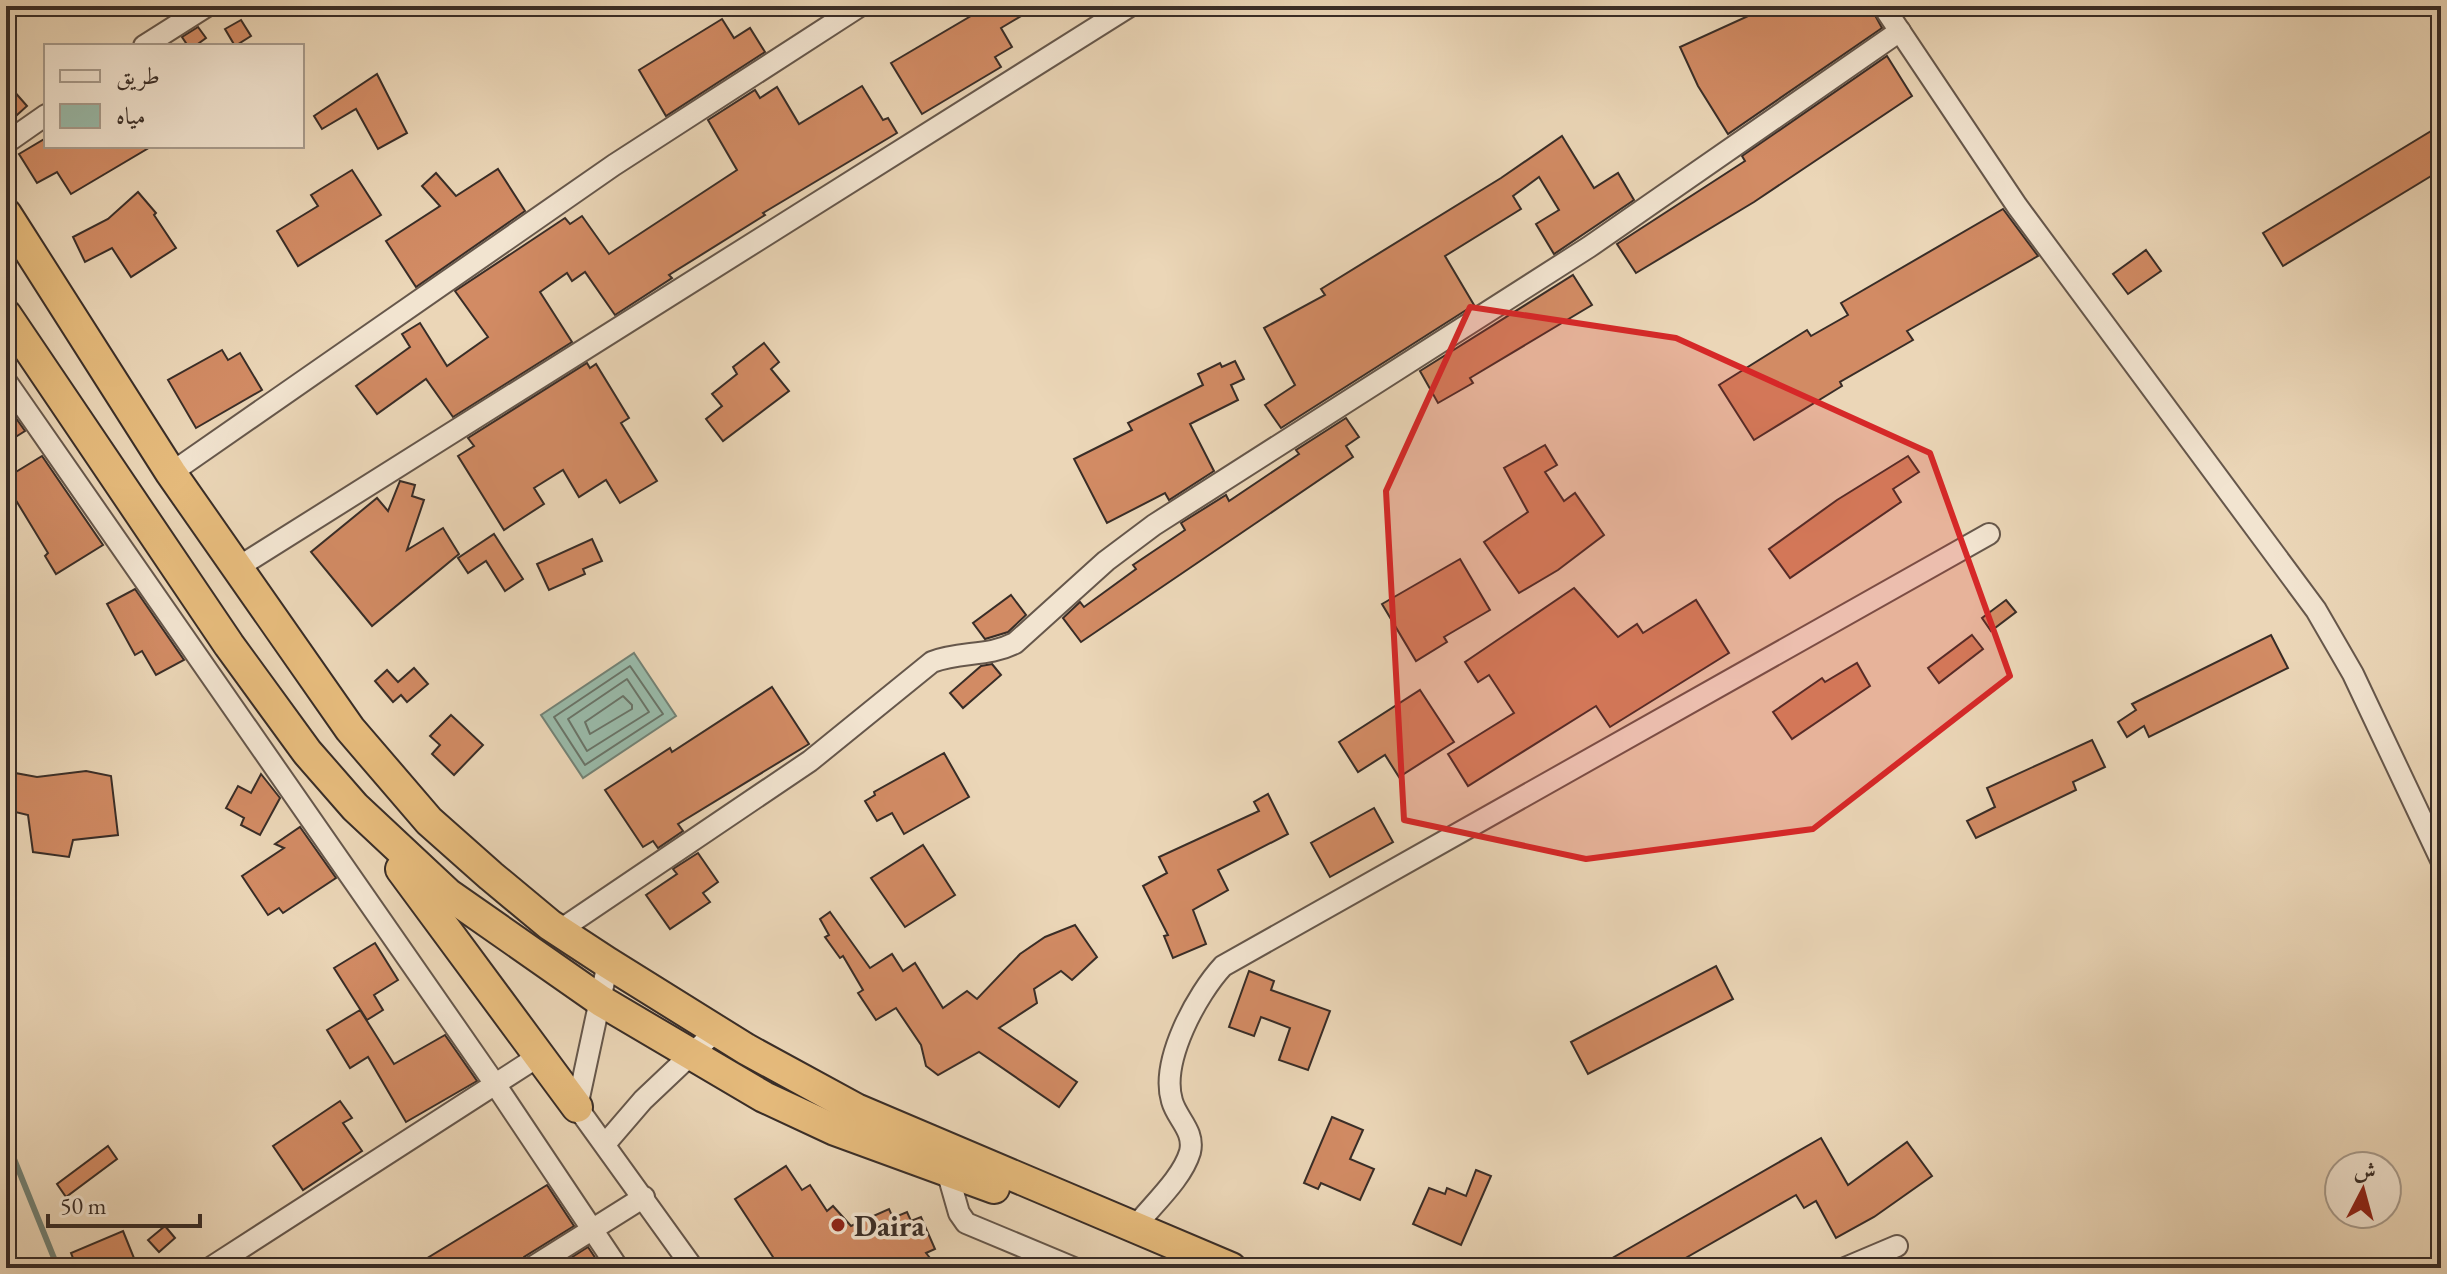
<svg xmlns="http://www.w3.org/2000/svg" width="2447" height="1274" viewBox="0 0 2447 1274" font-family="'EB Garamond',Amiri,serif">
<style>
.water{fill:#99baa9;stroke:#738275;stroke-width:2}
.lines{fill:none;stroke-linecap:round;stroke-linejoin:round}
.shore{stroke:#697468;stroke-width:2}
.stream{stroke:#738275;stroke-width:6}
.building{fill:#d28b64;stroke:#392d27;stroke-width:2}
.minor-casing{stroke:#66574b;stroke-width:24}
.highway-casing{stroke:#392d27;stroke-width:34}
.minor{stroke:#f2e4d0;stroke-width:20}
.highway{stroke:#e6bb7c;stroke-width:30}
.marked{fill:#d62828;fill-opacity:0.2;stroke:#d62828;stroke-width:6;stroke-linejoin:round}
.poi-dot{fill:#8f2418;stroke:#f2e4d0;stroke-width:3}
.labels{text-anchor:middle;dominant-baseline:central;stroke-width:7;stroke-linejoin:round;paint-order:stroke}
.poi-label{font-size:30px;font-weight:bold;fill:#392d27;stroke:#f2e4d0;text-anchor:start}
</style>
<rect width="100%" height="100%" fill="#ebd6b7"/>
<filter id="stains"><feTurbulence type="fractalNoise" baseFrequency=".0025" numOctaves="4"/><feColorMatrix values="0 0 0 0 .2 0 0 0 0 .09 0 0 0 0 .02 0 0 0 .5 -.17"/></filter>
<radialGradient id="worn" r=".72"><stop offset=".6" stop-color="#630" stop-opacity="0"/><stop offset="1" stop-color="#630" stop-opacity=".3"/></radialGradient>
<path class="water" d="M634,653L676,716L583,778L541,715Z"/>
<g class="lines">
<g class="shore">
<path d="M630,666L663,714L585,765L554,717Z"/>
<path d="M627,679L649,712L587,751L568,719Z"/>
<path d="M623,696L632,705V709L590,734L585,722Z"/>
</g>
<path class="stream" d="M6,1139L58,1268"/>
</g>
<g class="building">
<path d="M988,6H1038L1001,28L1012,47L995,57L1001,67L922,114L891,63Z"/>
<path d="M1770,6H1870L1882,28L1728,134L1698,86L1680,47Z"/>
<path d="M722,19L734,38L750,28L765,52L666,116L639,70Z"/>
<path d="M241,20L251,36L235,46L225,29Z"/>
<path d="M198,27L206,38L195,46H188L182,37Z"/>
<path d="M1887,56L1912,96L1754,202L1636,273L1617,244L1745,161L1742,156Z"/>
<path d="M377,74L407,133L378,149L356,109L322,129L314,116Z"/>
<path d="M6,82L27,106L6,125Z"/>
<path d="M862,86L883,120L888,118L897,133L763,213L765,215L669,275L672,278L615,315L585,272L572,281L567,273L540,292L572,342L453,417L426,379L377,414L356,386L410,347L402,334L420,323L447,366L488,337L455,291L565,218L570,224L582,216L609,254L737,170L708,120L755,90L760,98L777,87L799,124Z"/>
<path d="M2441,125V170L2283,266L2263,233Z"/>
<path d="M1562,136L1594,188L1618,173L1634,200L1554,254L1536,224L1559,210L1539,177L1513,196L1521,209L1445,256L1474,305L1281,428L1265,405L1295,385L1264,328L1325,295L1321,289L1501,178Z"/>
<path d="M46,138V146H152L71,194L57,172L37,183L19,154Z"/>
<path d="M498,169L525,211L416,287L386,241L440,206L422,186L436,173L456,196Z"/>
<path d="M352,170L381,215L298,266L277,231L318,206L311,195Z"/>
<path d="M138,192L156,213L154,215L176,248L131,277L112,248L85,262L73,237L108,219Z"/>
<path d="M2003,209L2038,256L1907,331L1913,340L1840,382L1842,386L1754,440L1719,385L1807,330L1811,336L1848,315L1841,303Z"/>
<path d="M2146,250L2161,271L2128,294L2113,274Z"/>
<path d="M1573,275L1592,305L1470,378L1473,383L1438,403L1420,371Z"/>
<path d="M764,343L779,362L771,369L789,391L723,441L706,419L722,406L712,394L737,374L733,367Z"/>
<path d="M222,350L228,360L240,353L262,390L196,428L168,380Z"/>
<path d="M1235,361L1244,379L1231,385L1238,400L1190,424L1214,471L1169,500L1165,493L1107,523L1074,459L1132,430L1128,423L1203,385L1198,374L1220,363L1222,367Z"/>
<path d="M587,363L590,368L596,364L629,418L621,423L657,481L620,503L606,480L579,497L563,470L534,488L544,504L504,530L458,456L474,446L468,438Z"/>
<path d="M6,404L25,431L6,443Z"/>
<path d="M1346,418L1359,437L1346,446L1353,457L1081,642L1063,618L1080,602L1084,607L1136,569L1133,565L1185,530L1181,523L1226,495L1229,501L1299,454L1296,450Z"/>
<path d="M1545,445L1557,465L1545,472L1564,501L1575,493L1604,535L1558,570L1519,593L1484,542L1528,512L1504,468Z"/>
<path d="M42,456L103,545L56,574L45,556L48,553L6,484V478Z"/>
<path d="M1908,456L1919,472L1893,489L1901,502L1790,578L1769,549L1837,500Z"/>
<path d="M400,481L415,485L412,496L424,500L407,550L443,528L459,554L372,626L311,552L377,498L388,511Z"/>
<path d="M494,534L523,579L505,591L486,561L468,573L458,558Z"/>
<path d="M592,539L602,561L583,569L585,574L549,590L537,564Z"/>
<path d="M1460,559L1490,610L1444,637L1447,642L1416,661L1382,604Z"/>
<path d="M1574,588L1618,637L1637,624L1643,633L1696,600L1729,653L1610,727L1596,706L1468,786L1448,754L1514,713L1489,675L1478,682L1465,662Z"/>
<path d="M135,589L184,660L156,675L142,651L135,655L107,604Z"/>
<path d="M1011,595L1026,615L1008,632L985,639L973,623Z"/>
<path d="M2006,600L2016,612L1991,631L1982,618Z"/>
<path d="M1972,635L1983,649L1939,683L1928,668Z"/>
<path d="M2271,635L2288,668L2149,737L2144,726L2127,737L2118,722L2136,710L2132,704Z"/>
<path d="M1857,663L1870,686L1792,739L1773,712L1822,678L1825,682Z"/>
<path d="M992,664L1001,675L963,708L950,693L981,666Z"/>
<path d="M414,668L428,684L407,702L401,695L393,702L375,681L387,670L398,682Z"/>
<path d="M772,687L809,744L678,824L683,831L658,848L653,841L643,847L605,790L670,748L672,752Z"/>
<path d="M1420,690L1454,742L1399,777L1385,755L1358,772L1339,742Z"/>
<path d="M451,715L483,745L454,775L432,754L440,745L430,736Z"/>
<path d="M2092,740L2105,767L2073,782L2076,790L1976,838L1967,821L1995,807L1987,788Z"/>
<path d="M944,753L969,797L904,834L892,813L877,821L865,801L875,795L874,792Z"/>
<path d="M86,771L111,776L118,835L73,840L69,857L33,852L28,815L7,810L15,773L37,777Z"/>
<path d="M261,774L280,798L260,835L241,825L244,818L226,808L238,786L251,793Z"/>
<path d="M1268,794L1288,834L1218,870L1228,890L1193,910L1206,944L1173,958L1164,936L1168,935L1143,886L1167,873L1159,857L1259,811L1254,802Z"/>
<path d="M1374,808L1393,842L1330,877L1311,843Z"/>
<path d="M300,827L336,878L283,913L279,908L268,915L242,876L284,848L275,844Z"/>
<path d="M923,845L955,895L905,927L871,878Z"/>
<path d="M698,853L718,882L703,893L710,902L670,929L646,895L677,874L673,869Z"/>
<path d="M830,912L870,968L892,954L903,971L915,963L943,1008L967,991L977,999L1020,954L1045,937L1075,925L1097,957L1072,980L1061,971L1034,989L1037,1003L999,1028L1077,1082L1059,1107L979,1052L938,1075L926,1066L921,1045L896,1008L876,1020L858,993L863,990L843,956L840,958L825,937L829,935L820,919Z"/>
<path d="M375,943L398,980L374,995L383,1010L367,1020L334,968Z"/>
<path d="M1716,966L1733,999L1588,1074L1571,1042Z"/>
<path d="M1249,971L1274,981L1271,990L1330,1011L1308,1070L1279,1060L1290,1028L1261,1017L1254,1036L1229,1027Z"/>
<path d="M360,1010L394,1064L445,1035L477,1081L406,1122L368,1057L350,1068L327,1030Z"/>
<path d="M340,1101L352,1118L343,1123L362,1151L303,1190L273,1146Z"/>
<path d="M1332,1117L1363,1130L1350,1159L1374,1169L1360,1200L1321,1183L1318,1189L1304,1183Z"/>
<path d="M1821,1138L1848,1185L1907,1142L1932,1176L1874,1217L1836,1238L1816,1201L1804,1208L1796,1195L1668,1268H1595Z"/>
<path d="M108,1146L117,1159L66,1197L57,1184Z"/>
<path d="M786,1166L802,1190L810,1185L827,1211L833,1206L851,1226L889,1209L893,1218L907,1212L911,1221L921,1217L935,1249L926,1253L938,1268H760L773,1257L735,1199Z"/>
<path d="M1476,1170L1491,1176L1461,1245L1413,1224L1429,1188L1445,1194L1447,1188L1466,1196Z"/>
<path d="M547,1185L574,1226L524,1257L518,1268H411Z"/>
<path d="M165,1226L175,1238L159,1252L148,1240Z"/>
<path d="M123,1231L138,1268H77L71,1253Z"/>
<path d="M588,1247L602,1268H555Z"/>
</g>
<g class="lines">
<g class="minor-casing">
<g id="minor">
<path d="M1883,6L2017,206L2316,610L2353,674L2441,860"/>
<path d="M144,46L207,6"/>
<path d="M6,143L46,115"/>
<path d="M6,381L495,1084L618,1268"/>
<path d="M171,473L614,165L860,6"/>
<path d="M237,568L1130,6"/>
<path d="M560,930L810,761L932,662C960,651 988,657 1015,643L1106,561L1154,525L1589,247L1900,31"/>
<path d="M608,963L577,1107L693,1268"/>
<path d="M606,1143L643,1100L717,1030"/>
<path d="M947,1171L959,1213L966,1223L1074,1268"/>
<path d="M1135,1227C1152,1205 1182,1179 1190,1152C1195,1131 1177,1119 1172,1101C1160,1061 1197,994 1223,966L1989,534"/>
<path d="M210,1268L539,1056"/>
<path d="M531,1268L644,1197"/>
<path d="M1845,1268L1897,1246"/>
</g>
</g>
<g class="highway-casing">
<g id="highway">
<path d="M6,214L171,473L350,729L429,821L491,876L550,925L608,963L746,1049L856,1109L1231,1268"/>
<path d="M6,315L229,645L307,752L355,807L448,894L601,1001L764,1097L835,1130L994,1188"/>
<path d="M401,869L577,1107"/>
</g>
</g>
<use href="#minor" class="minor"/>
<use href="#highway" class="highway"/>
</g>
<path class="marked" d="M1470,307L1676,338L1930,453L2010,676L1813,829L1586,859L1404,820L1386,491Z"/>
<circle class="poi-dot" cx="838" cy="1225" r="8"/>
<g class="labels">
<g class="poi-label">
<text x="854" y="1225">Daira</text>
</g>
</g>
<rect width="2447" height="1274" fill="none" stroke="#ebd6b7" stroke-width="32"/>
<rect x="8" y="8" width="2431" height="1258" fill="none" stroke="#392d27" stroke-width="4"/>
<rect x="16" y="16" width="2415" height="1242" fill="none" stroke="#392d27" stroke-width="2"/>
<rect x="44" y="44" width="260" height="104" fill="#f2e4d0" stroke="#a89b8c" stroke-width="2"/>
<rect x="60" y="70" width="40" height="12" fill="#f2e4d0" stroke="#a89b8c" stroke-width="2"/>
<text x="116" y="84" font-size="24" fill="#392d27">طريق</text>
<rect x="60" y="104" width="40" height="24" fill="#99baa9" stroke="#a89b8c" stroke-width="2"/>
<text x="116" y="124" font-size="24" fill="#392d27">مياه</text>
<g transform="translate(2363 1190) rotate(6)"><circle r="38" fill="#f2e4d0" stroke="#a89b8c" stroke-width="2"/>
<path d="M0-6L14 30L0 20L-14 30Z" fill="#8f2418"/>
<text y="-12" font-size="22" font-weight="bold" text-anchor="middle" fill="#392d27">ش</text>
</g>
<path d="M48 1214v12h152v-12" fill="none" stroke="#392d27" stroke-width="4"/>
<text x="60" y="1214" font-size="24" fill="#392d27" stroke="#f2e4d0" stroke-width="6" paint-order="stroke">50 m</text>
<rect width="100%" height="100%" filter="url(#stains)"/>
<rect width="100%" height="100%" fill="url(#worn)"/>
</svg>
